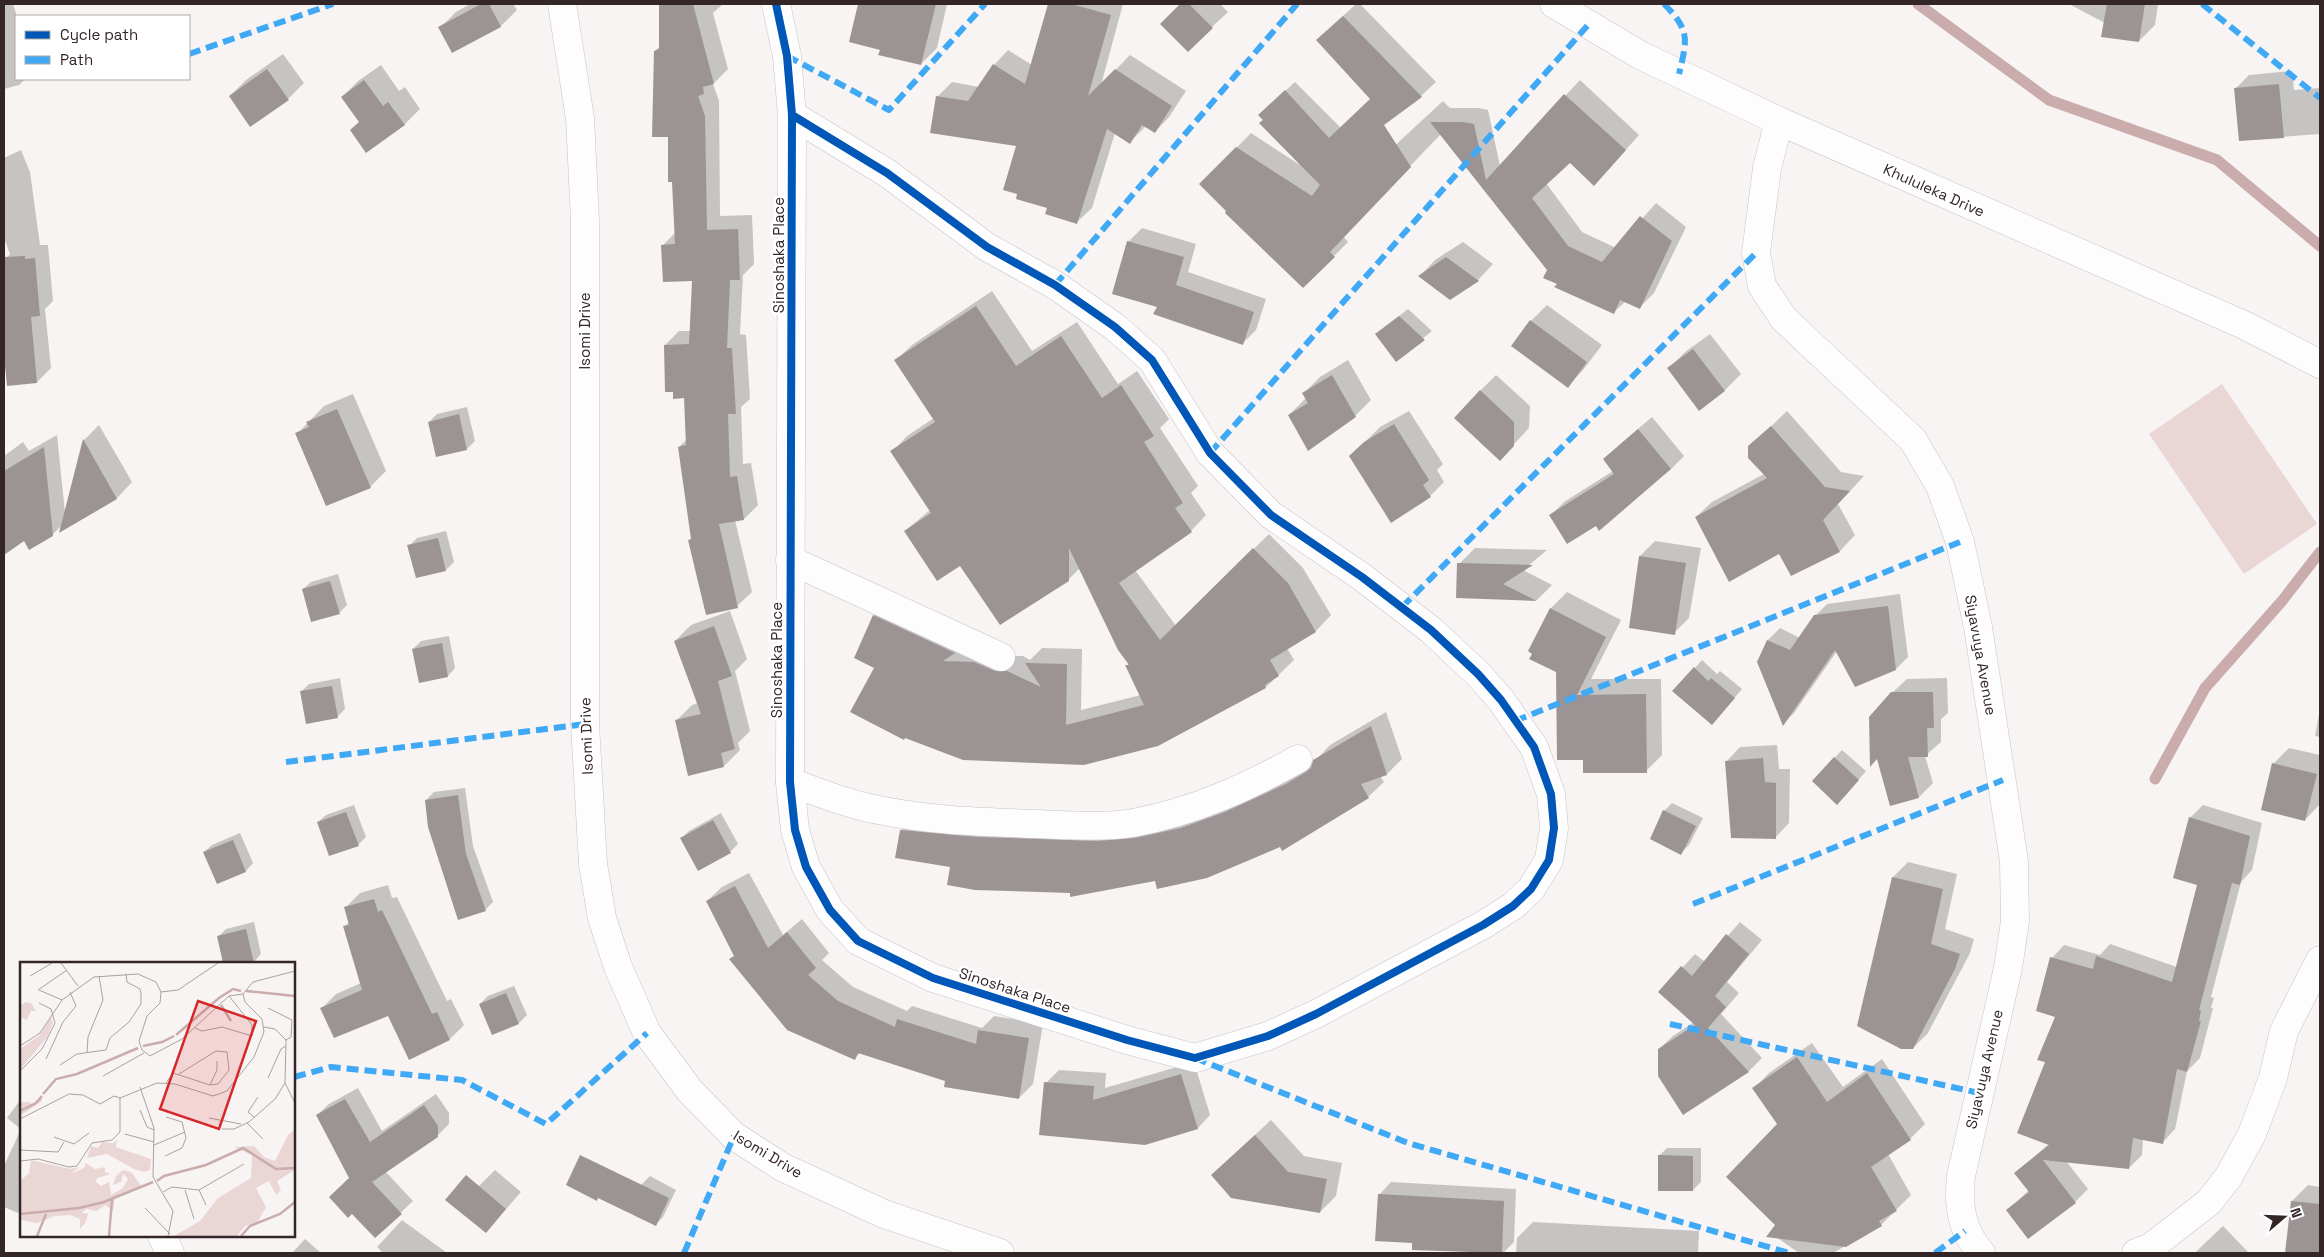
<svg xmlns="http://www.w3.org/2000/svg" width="2324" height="1257" viewBox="0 0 2324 1257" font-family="'Space Grotesk',sans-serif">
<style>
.green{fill:#ebd6d6}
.shadow{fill:#0003}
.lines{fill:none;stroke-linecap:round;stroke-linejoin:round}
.stream{stroke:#caacad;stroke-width:11}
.building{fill:#9c9494}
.street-casing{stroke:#cac2c2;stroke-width:29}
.secondary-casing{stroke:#cac2c2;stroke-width:29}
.street{stroke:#fefdfd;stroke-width:28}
.secondary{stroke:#fefdfd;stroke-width:28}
.quiet{stroke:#3fa9f5;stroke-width:6;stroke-dasharray:12 6;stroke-linecap:butt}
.cycleway-casing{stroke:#fff;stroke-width:11}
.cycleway{stroke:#0057b8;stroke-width:8}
.labels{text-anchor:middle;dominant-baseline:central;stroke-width:5;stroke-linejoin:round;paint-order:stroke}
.street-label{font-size:15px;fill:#342526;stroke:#fff}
.inset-river{fill:none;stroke:#caacad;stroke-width:2.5}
.inset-road{fill:none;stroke:#aaa1a2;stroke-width:1}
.view{fill:#d62828;fill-opacity:0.15;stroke:#d62828;stroke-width:2.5}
.inset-edge{fill:none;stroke:#342526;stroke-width:2.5}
</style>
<rect width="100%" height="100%" fill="#f8f4f4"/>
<path class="green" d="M2222,384L2317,524L2244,574L2149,434Z"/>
<g class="shadow">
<path d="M4,4H13L17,16L16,79H25L19,85L4,89Z"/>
<path d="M470,4H513L517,10L501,26L440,28L456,12Z"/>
<path d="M660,4H723L713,13L728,69L713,84L719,101L720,216L752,215L754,264L743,275L740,334L746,335L750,399L741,407L743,464L751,463L758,505L744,519L735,520L752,592L737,606L692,538L679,447L687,439L685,397L665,345L679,331H691L694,280L663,245L676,232L669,136L655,51L660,46Z"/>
<path d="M859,4H947L937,48L921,64L881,49L850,41Z"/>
<path d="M1049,4H1123L1101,85L1130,55L1186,91L1169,117L1155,132L1146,126L1130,142L1115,133L1092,208L1077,222L1048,207L1018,145L937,97L952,82L979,87L994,65L1008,50L1032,65Z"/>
<path d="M1182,4H1220L1228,12L1212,27L1162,24Z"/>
<path d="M1356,4H1360L1436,82L1421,96L1372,99L1332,26Z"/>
<path d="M2069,4H2158L2155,25L2139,41Z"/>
<path d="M283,54L304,83L288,99L230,96L246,80Z"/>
<path d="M381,65L399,91L405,87L420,109L404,125L360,121L342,97L358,81Z"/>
<path d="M2292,71L2294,90L2320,88V134L2240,140L2236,88L2249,75Z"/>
<path d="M1580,80L1639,135L1608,170L1570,161L1546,183L1582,232L1616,248L1656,203L1686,227L1654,293L1640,307L1626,301L1613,313L1559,284L1441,134L1343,236L1348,242L1303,287L1201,184L1251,133L1300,165L1264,120L1274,101L1295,82L1376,163L1443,101L1450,108H1478L1488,110L1500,166Z"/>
<path d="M21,150L30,172L40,245H48L53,301L45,309L51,368L37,382L8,385L4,357V261L10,254L4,238V158Z"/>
<path d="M1142,228L1196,244L1188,272L1266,299L1256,330L1243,343L1158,306L1128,242Z"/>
<path d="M1463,242L1493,264L1478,280L1450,298L1420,276L1435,260Z"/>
<path d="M992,291L1032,351L1077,322L1118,384L1137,371L1169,419L1160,428L1198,486L1191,493L1206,515L1191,531L1135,570L1176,626L1269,534L1303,568L1331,615L1316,631L1287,648L1294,660L1266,687L1157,745L1084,764L876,667L874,616L889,600L1011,656H1023L1030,660L1042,648L1082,649L1081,710L1141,695L1127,666L1129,663L1080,568L1068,580L960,564L905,531L930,510L892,452L907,436L934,418L896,360L912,345Z"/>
<path d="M1547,305L1602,345L1583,370L1568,386L1513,345L1531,321Z"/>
<path d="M1408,309L1432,331L1396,360L1385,327Z"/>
<path d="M1710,334L1741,374L1725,390L1699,409L1669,368L1685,352Z"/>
<path d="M1348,360L1371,400L1355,416L1308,449L1289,415L1306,398L1304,393L1320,377Z"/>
<path d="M1496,375L1530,406L1529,428L1500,459L1480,391Z"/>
<path d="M353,394L386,471L370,487L297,434L324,406Z"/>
<path d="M467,407L475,441L467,449L437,456L429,422L437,414Z"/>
<path d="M1409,411L1443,464L1437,470L1444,482L1430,496L1350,457L1380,427Z"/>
<path d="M1787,411L1841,472L1864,476L1838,504L1855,535L1840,551L1792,574L1779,553L1696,517L1712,502L1764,474L1750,447Z"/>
<path d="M1652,417L1684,456L1671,469L1596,525L1551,515L1564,502L1613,471L1618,446Z"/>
<path d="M99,425L132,482L117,498L61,530L62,525L52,535L24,539L4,551V456L23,442L29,451L57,435L65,513L84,440Z"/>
<path d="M446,531L454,562L446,570L417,577L409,546L417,538Z"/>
<path d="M1655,541L1701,548L1689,618L1674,633L1640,556Z"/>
<path d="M1475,548L1547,550L1523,570L1552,585L1537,600L1458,597L1459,564Z"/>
<path d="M338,574L347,605L339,613L303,589L311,582Z"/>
<path d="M1567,592L1621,620L1591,679H1661L1662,755L1646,771L1584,759L1557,672L1529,651L1551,608Z"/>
<path d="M1900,594L1908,657L1896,669L1837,651L1794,713L1783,724L1768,640L1780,628L1800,638L1815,616L1827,604Z"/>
<path d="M730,611L747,659L735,671L750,731L738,743L740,750L724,766L676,721L692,705L698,703L675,641L691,625Z"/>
<path d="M449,636L455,668L448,676L413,649L421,641Z"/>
<path d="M1702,660L1717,674L1720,671L1742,689L1719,716L1695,668Z"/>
<path d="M340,678L345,709L337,717L302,691L309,684Z"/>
<path d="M1947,678L1948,713L1941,719V742L1925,756L1933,783L1919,797L1891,805L1892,693L1907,679Z"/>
<path d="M2320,709V737L2315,736Z"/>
<path d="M1386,712L1402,759L1387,774L1380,776L1384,782L1368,797L1281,846L1156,880L1071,892L951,865L901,830L916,815L1113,827L1302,769L1314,762L1330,745Z"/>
<path d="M1777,745L1779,769H1790L1789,823L1775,838L1726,762L1740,747Z"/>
<path d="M2289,748L2320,755V804L2305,820L2273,764Z"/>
<path d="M1842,750L1866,771L1845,796L1813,781Z"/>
<path d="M465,788L473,846L493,902L485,910L426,800L434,792Z"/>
<path d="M1672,803L1703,818L1689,845L1681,853L1664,811Z"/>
<path d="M354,805L366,837L358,845L318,822L326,815Z"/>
<path d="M2203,805L2262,823L2252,870L2241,882L2211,997L2214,998L2211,1008H2213L2200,1058L2187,1071L2175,1129L2163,1142L2143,1139L2142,1155L2129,1168L2066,1161L2088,1189L2075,1202L2008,1210L2029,1190L2015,1173L2049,1144L2046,1062L2056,1016L2052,958L2064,945L2100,955L2110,944L2177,967L2199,884L2190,818Z"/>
<path d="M721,813L738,844L730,852L682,838L689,831Z"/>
<path d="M240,833L253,863L246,871L217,883L204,852L212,845Z"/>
<path d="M1908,862L1957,874L1945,929L1974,939L1970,953L1928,1033L1913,1048L1893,877Z"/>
<path d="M749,873L783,935L802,919L829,953L822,960L853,987L907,1011L912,1006L982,1028L994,1016L1043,1024L1033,1084L1019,1098L947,1080L860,1053L854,1059L735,955L707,901L722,887Z"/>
<path d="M388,885L392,898L397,897L447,1001L451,999L464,1025L450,1039L410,1058L388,1014L322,1008L336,994L361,983L344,927L350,921L345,908L360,893Z"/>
<path d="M254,922L261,954L254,962L224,963L218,937L226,929Z"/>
<path d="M1740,922L1762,940L1727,982L1739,993L1721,1014L1762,1058L1749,1071L1684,1113L1659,1049L1673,1036L1694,1022L1660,992L1695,954L1705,962Z"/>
<path d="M514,986L527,1015L519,1023L493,1034L480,1004L488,996Z"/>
<path d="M1812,1043L1843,1087L1882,1059L1925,1124L1910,1139L1888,1154L1911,1195L1881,1225L1833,1253H1799L1775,1236L1779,1124L1754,1088L1769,1073Z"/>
<path d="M1194,1062L1210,1115L1198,1128L1145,1144L1046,1083L1059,1070L1106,1073L1105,1088Z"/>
<path d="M358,1088L382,1131L436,1094L449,1113V1124L437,1136L385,1171L413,1201L375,1237L350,1177L317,1115L329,1104Z"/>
<path d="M21,1099V1210L18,1213L4,1207V1166L21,1129L7,1118Z"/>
<path d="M1271,1120L1304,1156L1342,1163L1336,1196L1320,1212L1229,1159Z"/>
<path d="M1667,1148H1701V1182L1693,1190L1659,1156Z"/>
<path d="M495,1170L521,1192L486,1232L460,1211L479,1186Z"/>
<path d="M650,1176L676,1190L663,1217L655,1225L633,1213L642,1184Z"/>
<path d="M1391,1182L1516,1189L1514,1242L1503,1253L1413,1249L1414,1241L1379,1195Z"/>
<path d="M2308,1185L2320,1187V1253L2286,1252L2292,1201Z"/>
<path d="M402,1220L447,1253H383L377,1247Z"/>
<path d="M1533,1222L1699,1231L1698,1253H1516L1517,1238Z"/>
<path d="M2223,1226L2249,1253H2195L2203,1245Z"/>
<path d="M305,1239L321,1253H292Z"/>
</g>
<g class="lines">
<g class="stream">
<path d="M1918,4L2049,100L2217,160L2320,246"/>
<path d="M2155,779L2205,688L2282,601L2320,552"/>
</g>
</g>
<g class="building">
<path d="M481,4H489L501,27L452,53L438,27Z"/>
<path d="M659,4H693L714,84L703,87L704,94L698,96L705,116L707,230L738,229L740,280H730L727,348H732L736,414H728L730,477L737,476L744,520L719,524L738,608L706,615L688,540L691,539L678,447L686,445L684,398L673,399V392H665L664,345L689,344L692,281L663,282L661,245L675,244L672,182H668V137H652L654,51L659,49Z"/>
<path d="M858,4H936L921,65L878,55L880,50L849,42Z"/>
<path d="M1048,4H1071L1111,15L1088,96L1115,69L1172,106L1155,133L1142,125L1130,144L1107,129L1077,224L1045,214L1047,208L1016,199L1017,194L1003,190L1016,146L930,133L936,96L968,101L993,64L1025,84Z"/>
<path d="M1180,4H1189L1213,28L1188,52L1160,24Z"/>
<path d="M2107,4H2145L2139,42L2101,37Z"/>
<path d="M1343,16L1422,97L1384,125L1411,167L1330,252L1335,257L1303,288L1225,213L1226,211L1199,184L1236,147L1312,196L1320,185L1259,123L1263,120L1258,115L1285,90L1329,138L1370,99L1316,40Z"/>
<path d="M267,69L289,100L250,127L229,96Z"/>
<path d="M364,80L383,106L388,102L405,125L366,153L350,130L359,122L341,97Z"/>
<path d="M2279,84L2284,138L2239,141L2234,88Z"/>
<path d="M1564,94L1626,150L1594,186L1570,163L1532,198L1568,246L1602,262L1640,216L1672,241L1640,309L1620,300L1614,314L1554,287L1557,284L1543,278L1547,270L1430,122H1463L1474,124L1486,180Z"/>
<path d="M1127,241L1184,257L1176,285L1254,312L1243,345L1153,314L1157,307L1112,294Z"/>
<path d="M25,256V259L35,258L40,316L31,317L37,383L7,386L4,354V257Z"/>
<path d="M1446,257L1479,281L1450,300L1418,276Z"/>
<path d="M976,306L1016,366L1061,336L1102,398L1121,385L1154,436L1144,442L1183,503L1175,508L1192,532L1119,583L1160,640L1253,548L1288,583L1316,632L1270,660L1279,676L1265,685L1266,688L1158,746L1084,765L963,760L905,738L904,740L850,712L874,668L854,658L873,615L955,653L943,661L974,662L995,671H1007L1041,687L1025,663L1067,664L1066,725L1144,705L1125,665H1129L1118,650L1069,548V581L1000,625L960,566L937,581L904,531L931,513L890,451L935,422L894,360Z"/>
<path d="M1399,316L1425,340L1396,362L1375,334Z"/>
<path d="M1530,320L1587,362L1568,388L1511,346Z"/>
<path d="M1693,349L1725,391L1699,411L1667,368Z"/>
<path d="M1332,375L1356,417L1308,451L1288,415L1308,403L1302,393Z"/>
<path d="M1480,390L1514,422V446L1500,461L1454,418Z"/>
<path d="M337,409L371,488L326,506L295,433L309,427L306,422Z"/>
<path d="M459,414L467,450L436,457L428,422Z"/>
<path d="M1394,424L1429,480L1423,485L1431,497L1391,523L1349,456L1364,442Z"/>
<path d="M1771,426L1825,487L1850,491L1823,520L1840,552L1791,576L1779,554L1729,582L1695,517L1767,478L1748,458V446Z"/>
<path d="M1638,429L1671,469L1599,531L1596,526L1567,544L1549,515L1614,474L1603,459Z"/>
<path d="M83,439L117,499L59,533Z"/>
<path d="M44,447L53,536L29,550L24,541L4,555V471Z"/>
<path d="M438,538L446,571L416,578L407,545Z"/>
<path d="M1639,556L1686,563L1675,635L1629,628Z"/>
<path d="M1457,563L1533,565L1503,584L1537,601L1456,598Z"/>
<path d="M330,581L340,614L311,622L302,589Z"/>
<path d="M1888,606L1896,670L1855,687L1835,650L1783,726L1757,662L1767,640L1790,650L1814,615Z"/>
<path d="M1550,608L1606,637L1577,695L1646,694L1647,773H1583V760H1557L1556,672L1529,659L1532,654L1528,651Z"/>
<path d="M714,626L732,676L718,681L735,749L721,753L724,767L688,776L675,720L701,714L674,641Z"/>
<path d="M442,643L448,677L419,683L412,649Z"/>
<path d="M1694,667L1708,681L1711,678L1735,698L1712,725L1672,691Z"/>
<path d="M332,686L338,718L306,724L300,691Z"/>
<path d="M1891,692H1933L1934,728H1927L1928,757H1908L1919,798L1890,806L1877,759L1870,767L1869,717Z"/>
<path d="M1371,726L1387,775L1361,784L1369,798L1282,851L1280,847L1207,878L1157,889L1155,881L1070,897V893L975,890L947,885L950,867L895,858L900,830L977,837L1097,841L1135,838L1181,828L1225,812L1286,784L1306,772L1311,768L1313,760Z"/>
<path d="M1834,757L1859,780L1837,805L1812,781Z"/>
<path d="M1763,758L1765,782L1776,783V839L1731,838L1725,761Z"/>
<path d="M2272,763L2317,774L2305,821L2261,810Z"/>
<path d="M458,795L466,854L486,911L458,920L428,827L425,800Z"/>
<path d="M1663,810L1696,826L1681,855L1650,839Z"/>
<path d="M346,812L359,846L329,856L317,822Z"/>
<path d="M2189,817L2250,836L2240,885L2232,883L2199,1010L2201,1011L2199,1021H2201L2187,1072L2177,1069L2163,1144L2133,1138L2129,1169L2043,1160L2076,1203L2028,1239L2006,1210L2029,1192L2014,1173L2049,1145L2017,1133L2045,1062L2037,1060L2055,1017L2036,1011L2050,957L2093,969L2096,956L2172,982L2197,885L2173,878Z"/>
<path d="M713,820L731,853L698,871L680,838Z"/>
<path d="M233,840L246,872L217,884L203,852Z"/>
<path d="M1892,877L1943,889L1931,944L1960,954L1955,969L1913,1049H1901L1857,1026Z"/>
<path d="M735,886L768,948L787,932L816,968L808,975L838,1001L895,1027L897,1019L976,1044L978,1030L1029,1038L1019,1099L944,1087L945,1081L858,1053L855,1060L787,1030L729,959L734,956L706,901Z"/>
<path d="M374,899L378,912L382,910L432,1014L437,1012L450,1040L409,1060L388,1016L334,1038L320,1008L362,990L343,926L349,925L344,907Z"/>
<path d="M246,929L254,963H223L217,936Z"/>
<path d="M1726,934L1749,954L1715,996L1726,1007L1708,1028L1749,1072L1683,1115L1658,1076V1049L1695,1025L1658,992L1681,966L1692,976Z"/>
<path d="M506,993L519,1024L492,1035L479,1004Z"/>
<path d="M1797,1057L1827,1102L1867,1073L1911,1140L1871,1167L1897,1211L1879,1221L1882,1226L1846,1247L1766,1237L1775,1225L1726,1177L1777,1124L1752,1088Z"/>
<path d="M1181,1074L1198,1129L1145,1145L1039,1135L1044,1082L1094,1086L1093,1100Z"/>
<path d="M345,1099L370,1142L424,1105L438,1126V1137L372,1182L402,1214L375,1238L352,1214L348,1218L329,1197L349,1178L316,1115Z"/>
<path d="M1255,1135L1288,1172L1327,1179L1320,1213L1231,1198L1211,1175Z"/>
<path d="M580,1155L669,1198L656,1226L598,1198L597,1201L566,1185Z"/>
<path d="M1658,1155L1693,1156V1191H1658Z"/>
<path d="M466,1175L506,1209L486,1233L445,1200Z"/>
<path d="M1378,1194L1504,1201L1502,1253L1412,1250V1243L1375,1241Z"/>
<path d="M2291,1201L2320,1204V1253H2285Z"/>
</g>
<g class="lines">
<g class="street-casing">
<g id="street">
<path d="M776,4L787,56L792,115L790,782L795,830L806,867L830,910L858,941L933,978L1127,1040L1195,1058L1268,1036L1316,1014L1483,925L1513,906L1531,889L1549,860L1554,828L1551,794L1534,747L1501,700L1478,674L1431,630L1362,577L1271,515L1210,453L1152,360L1115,327L1055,285L987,247L887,173L792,115"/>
<path d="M1779,121L1767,168L1756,253L1762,286L1784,319L1913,440L1940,486L1960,542L1978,627L2014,861L2015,921L2008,968L1961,1176C1958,1206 1961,1230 1981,1253"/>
<path d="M790,560L1001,657"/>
<path d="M790,782C821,793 852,806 884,811C934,821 984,822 1035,824C1065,825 1103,828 1133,823C1193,812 1246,788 1298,759"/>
<path d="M162,1236L170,1253"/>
<path d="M2136,1253L2151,1247L2209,1202L2229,1176L2252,1134L2273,1078L2284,1031L2320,960"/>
</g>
</g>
<g class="secondary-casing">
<g id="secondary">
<path d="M562,4L580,118L585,221V724L593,864L602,918L618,967L647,1033L690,1091L734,1136L782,1167L884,1214L1000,1253"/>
<path d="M1554,4L1640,55L1779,121L2244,325L2320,364"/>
</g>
</g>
<use href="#street" class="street"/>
<use href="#secondary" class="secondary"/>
<g class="quiet">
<path d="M1664,4C1691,31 1687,40 1679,74"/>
<path d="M2202,4L2320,98"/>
<path d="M189,54L333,4"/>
<path d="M787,56L889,110L985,4"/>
<path d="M1055,285L1297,4"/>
<path d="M1210,453L1588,25"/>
<path d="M1402,607L1756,253"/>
<path d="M1515,721L1960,542"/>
<path d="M286,762L585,724"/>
<path d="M1693,904L2003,780"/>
<path d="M1670,1024L1979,1093"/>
<path d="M1195,1058L1408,1143L1789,1253"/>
<path d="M294,1077L331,1067L462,1080L546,1124L647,1033"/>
<path d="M684,1253L734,1136"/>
<path d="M1935,1253L1965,1231"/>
</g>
<g class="cycleway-casing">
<path id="cycleway" d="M776,4L787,56L792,115L790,782L795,830L806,867L830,910L858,941L933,978L1127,1040L1195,1058L1268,1036L1316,1014L1483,925L1513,906L1531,889L1549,860L1554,828L1551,794L1534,747L1501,700L1478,674L1431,630L1362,577L1271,515L1210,453L1152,360L1115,327L1055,285L987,247L887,173L792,115"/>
</g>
<use href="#cycleway" class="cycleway"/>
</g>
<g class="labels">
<g class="street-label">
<text transform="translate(1934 190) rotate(24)">Khululeka Drive</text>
<text transform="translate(778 255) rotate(-90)">Sinoshaka Place</text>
<text transform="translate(584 331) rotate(-90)">Isomi Drive</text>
<text transform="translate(1981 655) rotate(80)">Siyavuya Avenue</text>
<text transform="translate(776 660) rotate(-90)">Sinoshaka Place</text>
<text transform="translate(586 736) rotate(-92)">Isomi Drive</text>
<text transform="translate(1015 990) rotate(18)">Sinoshaka Place</text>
<text transform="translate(1984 1069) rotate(-77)">Siyavuya Avenue</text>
<text transform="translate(768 1154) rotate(31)">Isomi Drive</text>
</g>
</g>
<g transform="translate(20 962)">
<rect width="275" height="275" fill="#f8f4f4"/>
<path d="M6,40L11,41L16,49H11L7,58L0,55V43ZM31,55L33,61L27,75L0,108V87L19,74ZM22,133V139L0,154V140H10L12,143ZM275,167V208L257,219L261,228L256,233L249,219L236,226L246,245L237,261L225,264L217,274H154L180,259L198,236L231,216L232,193L214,185L234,184L244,195L255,199L268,173ZM97,178L96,185L131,197L130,208L124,210L114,207L87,192L67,196L71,184L78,186L82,180L93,181ZM11,198L50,207L59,205L52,211L64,206L66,201L75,207L85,205V210L91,212L77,216L76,220L81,224L89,220L91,233L103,226L108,217L103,212L101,220L93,223L96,214L103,208L111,210L122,225L95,236L93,249L85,243L77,249L66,247L62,251H68L66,260L60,267V257L50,253L35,254L17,261L0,258V219L9,211Z" fill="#ebd6d6"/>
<path class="inset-river" d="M226,29L275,34M201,43L211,59M156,73L199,36L213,27L221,29M123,84L142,80L154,74M23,132L36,117L57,112L118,86M0,149L16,141L22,134M137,219L144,214L186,203L223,186L256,207L275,206M0,252L59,246L84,240L133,220M17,274L26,252M89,274L92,238M221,274L230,264L260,252L275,240"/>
<path class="inset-road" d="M41,1L58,24M10,14L32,1M18,28L47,8M19,28L42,38M141,30L158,28L198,1M223,32L233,20L275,9M248,46L272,58L271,75L266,78M244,65L255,67L266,78L265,121L275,141M175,66L182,69L202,65L232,74V63L209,34M0,84L20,71L42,38L74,15L118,12L136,20L141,30L140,41L127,54L119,79L122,88L130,94L162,77L209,34L223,32M67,90L68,75L83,38L79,14M26,97L43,60L56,44L50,30M40,103L57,92L86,88L90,76L109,60L121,42V32L120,27L107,20L106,12M0,109L22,87L35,61L31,47L19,41M83,114L124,91M248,116L261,87L266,84M146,121L153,111L190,123L198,122L209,108L207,90L196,89L159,112M190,123L197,108V99M120,125L134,166L133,215L153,249L148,274M100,136L137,121L155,122L193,134L207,129L234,95L244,70L242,57L225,40L223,32M120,148L127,165L134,168M234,155L228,150L238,135M189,156L221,162M0,157L49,132L63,133L80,142L94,134L100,136M227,161L243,177M202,167H214L229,160L255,137L265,121M105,172L134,180M34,175L54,182L69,171M134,183L165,170M0,188L38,190L44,180M145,194L162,186L166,176L162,160L146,155M0,199L18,197L49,205L57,204L72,181L92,178L100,170V136M165,228L174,257M179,228L186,243M143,230L152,225L179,228L224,202M125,246L150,272"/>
<path class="view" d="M178,39L236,59L199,167L140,147Z"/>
<rect width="275" height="275" class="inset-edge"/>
</g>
<rect width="2324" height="1257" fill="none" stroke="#342526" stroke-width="10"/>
<rect x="15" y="15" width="175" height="65" fill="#ffffff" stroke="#aea8a8"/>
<rect x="25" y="31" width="25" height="8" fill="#0057b8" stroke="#aea8a8"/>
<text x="60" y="40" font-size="15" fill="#342526">Cycle path</text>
<rect x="25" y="56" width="25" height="8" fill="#3fa9f5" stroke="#aea8a8"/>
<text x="60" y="65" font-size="15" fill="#342526">Path</text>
<g transform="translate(2284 1217) rotate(71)" stroke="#ffffff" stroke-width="4" paint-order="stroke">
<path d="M0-4L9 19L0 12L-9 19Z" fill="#342526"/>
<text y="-8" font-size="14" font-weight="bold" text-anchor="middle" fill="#342526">N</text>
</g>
</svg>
